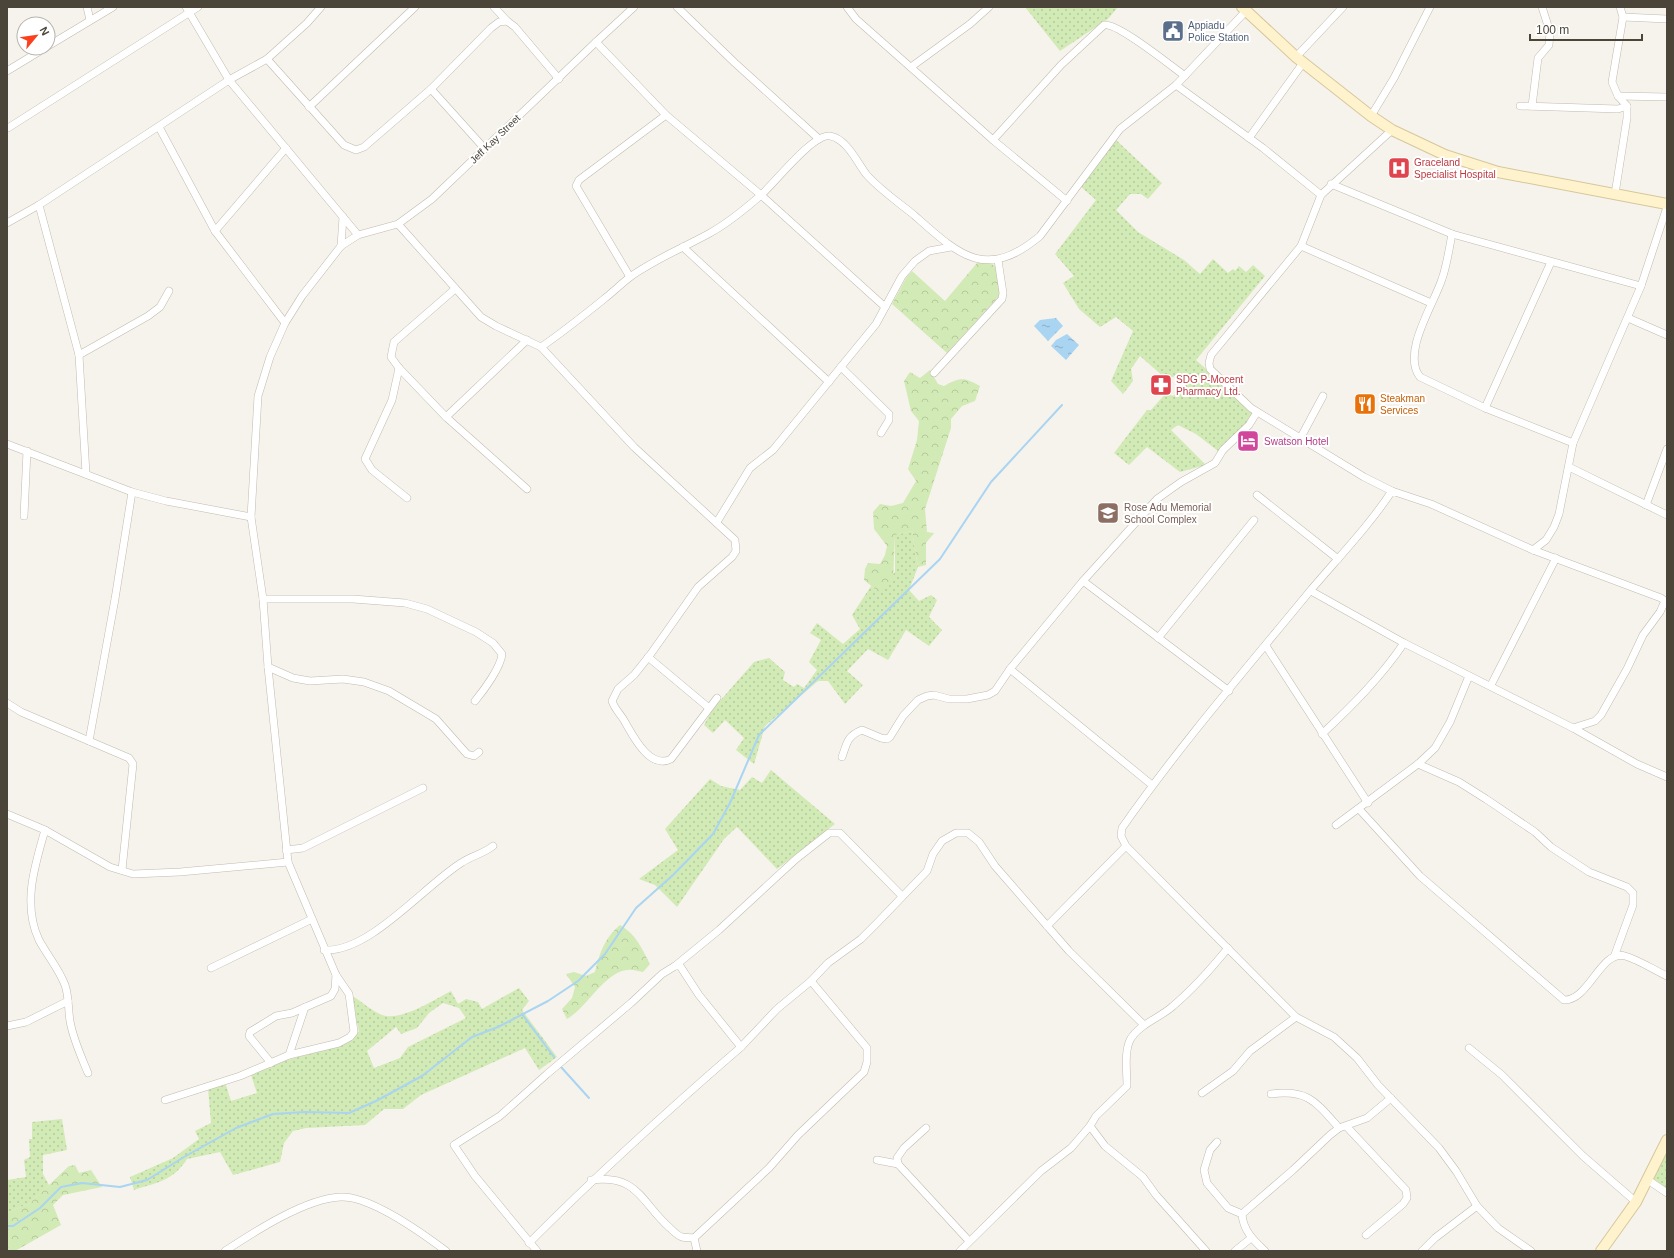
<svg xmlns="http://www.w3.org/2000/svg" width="1674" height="1258" viewBox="0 0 1674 1258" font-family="Helvetica,sans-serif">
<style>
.grass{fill:url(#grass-dots);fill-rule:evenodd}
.forest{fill:url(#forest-crowns)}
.water{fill:url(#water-ripples)}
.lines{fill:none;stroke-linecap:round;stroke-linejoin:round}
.stream{stroke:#a9d4f2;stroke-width:2}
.street-casing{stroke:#c2bbae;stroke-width:8}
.secondary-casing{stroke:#d6c79b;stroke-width:12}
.street{stroke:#fff;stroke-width:7}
.secondary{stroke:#fff3cd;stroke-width:10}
.labels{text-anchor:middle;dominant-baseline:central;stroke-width:4;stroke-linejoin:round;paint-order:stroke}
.service-label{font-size:10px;fill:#4e5e75;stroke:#fff;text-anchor:start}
.street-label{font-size:10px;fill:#4b4439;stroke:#fff}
.health-label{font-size:10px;fill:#be3a42;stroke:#fff;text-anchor:start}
.food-label{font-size:10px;fill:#c56008;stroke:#fff;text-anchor:start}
.hotel-label{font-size:10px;fill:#b23c85;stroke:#fff;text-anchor:start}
.education-label{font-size:10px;fill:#785e54;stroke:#fff;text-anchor:start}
</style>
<defs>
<pattern id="grass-dots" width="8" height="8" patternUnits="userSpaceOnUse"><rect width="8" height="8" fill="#d2eab5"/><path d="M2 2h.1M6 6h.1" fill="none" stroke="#b6ca9c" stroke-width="1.8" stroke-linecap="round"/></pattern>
<pattern id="forest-crowns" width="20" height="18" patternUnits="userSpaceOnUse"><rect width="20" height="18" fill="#d2eab5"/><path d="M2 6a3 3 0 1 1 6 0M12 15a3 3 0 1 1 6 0" fill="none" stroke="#b6ca9c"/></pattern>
<pattern id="water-ripples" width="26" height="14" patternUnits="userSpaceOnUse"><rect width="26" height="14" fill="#a9d4f2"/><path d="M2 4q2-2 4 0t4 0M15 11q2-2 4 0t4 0" fill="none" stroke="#8caec5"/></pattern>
</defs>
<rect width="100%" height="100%" fill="#f6f3ec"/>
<g class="grass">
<path d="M1025,7H1118L1108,19L1060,51Z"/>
<path d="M1115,139L1162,183L1148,199L1141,194H1130L1116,210L1138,232L1184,260L1200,274L1213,259L1228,273L1233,269L1235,271L1239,266L1246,272L1253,265L1265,276L1196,360L1254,412L1249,423L1218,451L1196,434L1178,425L1171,430L1206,465L1180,472L1147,447L1129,465L1114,453L1147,410H1151L1166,393L1173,396L1187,382L1176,375L1173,377H1164L1140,356L1131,369L1133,381L1123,394L1111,381L1133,331L1116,317L1100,327L1079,309L1063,283L1074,276L1055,254L1096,200L1080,186Z"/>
<path d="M912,531L918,567L909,590L919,601L931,595L937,600L929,617L942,630L929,646L906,630L888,660L868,649L847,671L863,685L845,704L828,681H818L765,726L754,764L736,750L744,738L725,720L713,733L704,725L712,710L754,662L769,658L785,672L783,680L794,687L797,684L804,688L817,670L809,662L821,640L810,633L817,623L843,644L860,629L852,615L871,586L876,590L895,572V535Z"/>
<path d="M771,770L835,824L777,869L737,827L724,839L677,907L655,885L639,879L678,850L665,829L710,779L721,786L740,790L752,777L762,783Z"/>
<path d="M519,988L529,1001L522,1010L557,1057L539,1070L525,1048L421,1095L403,1109H384L365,1125L306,1128L293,1131L284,1143L280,1162L233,1175L220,1152L187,1159C173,1181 158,1182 134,1190L130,1177L173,1158L199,1139L195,1131L211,1123L208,1088L225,1082L231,1101L257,1093L251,1075C261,1070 271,1065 282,1062C304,1054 343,1049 359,1031L351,998L354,997C362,1002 372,1011 382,1015C401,1022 435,999 451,991L458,1004L466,999L478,1002L482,1009ZM443,1003L459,1008L466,1018L408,1047L400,1058L374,1068L367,1051L396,1027L401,1034L417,1028L429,1013Z"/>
<path d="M62,1119L67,1150L43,1155V1174L49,1185L30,1203L7,1213V1180L26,1177L24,1160L30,1157L29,1139H32V1122Z"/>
<path d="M1667,1148V1189L1652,1181Z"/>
</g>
<g class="forest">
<path d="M977,263H989L996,266L1000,295L947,353L892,304L906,278L912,271L945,301Z"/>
<path d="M930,370L938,384L944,386C960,377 964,377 980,386L975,401L962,406L951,419V428L925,509L927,532L934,533L926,543V565L918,567L912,531L895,535L893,582L883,590H876L864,580L865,569L868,563L880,564L885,555L887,546L874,529L873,512L880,504L891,506L903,503L916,481L908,469L917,440L919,421L911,411L904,381L910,372L920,378Z"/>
<path d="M620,925C636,934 642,949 650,964L643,972C639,972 632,969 628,970C605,971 587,1008 567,1019L562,1009L572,998L575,987L566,974L574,972L586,976L595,972C599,954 605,937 620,925Z"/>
<path d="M75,1165L79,1173L91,1170L102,1187L63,1195L53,1205L61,1225L15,1251H7V1213L30,1203L69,1166Z"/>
</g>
<g class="water">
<path d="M1056,318L1063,326L1048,341L1034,326L1040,320Z"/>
<path d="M1067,334L1079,345L1066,360L1051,346L1056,340Z"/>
</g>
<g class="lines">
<g class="stream">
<path d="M522,1014L554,1057"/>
<path d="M561,1067L589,1098"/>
<path d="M7,1226H13L40,1208L61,1187L82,1183L120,1187L147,1180L184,1157L236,1128L273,1114L305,1112L349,1113L376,1101L422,1076L472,1037L498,1027L548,1001L578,981L605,954L636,908L673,875L713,834L730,803L759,735L940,559L991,482L1062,405"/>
</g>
<g class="street-casing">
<g id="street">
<path d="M87,7L90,20"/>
<path d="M186,7L229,80L358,235"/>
<path d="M494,7L507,21"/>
<path d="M677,7L735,63L819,139"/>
<path d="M847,7L856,19L993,140L1067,201"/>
<path d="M1623,17L1667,19"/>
<path d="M596,42L666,115L761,195L885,307"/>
<path d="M48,46L113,7"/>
<path d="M1296,57L1343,7"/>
<path d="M267,59L344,145L356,150L364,147L431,89"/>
<path d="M911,67L970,24L989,7"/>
<path d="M7,71L45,48"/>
<path d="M1176,85L1263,148L1321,195"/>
<path d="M1618,96L1667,97"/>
<path d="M1520,106L1618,109L1627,106"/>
<path d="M1532,106L1538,58L1549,45L1550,32L1542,7"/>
<path d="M309,107L415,7"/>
<path d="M1371,116L1394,78L1430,7"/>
<path d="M159,127L215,231L286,148"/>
<path d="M8,128L198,7"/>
<path d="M1392,130L1321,195L1301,246L1211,355L1209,363L1210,369L1251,408L1364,477L1392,491"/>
<path d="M1249,138L1303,63"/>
<path d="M993,140L1061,65L1104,25C1117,22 1171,66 1185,76"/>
<path d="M485,149L431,89L491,28L499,22L507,21L515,27L559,79"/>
<path d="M1331,184L1452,234L1641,286"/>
<path d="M1615,194L1627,118V106L1618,96L1612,82L1623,17L1620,7"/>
<path d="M39,205L79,355L86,474"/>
<path d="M7,223L39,205L229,80L267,59L307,23L321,7"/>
<path d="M398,224L481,317L496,326L541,347C563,332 583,316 604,299C613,292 621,284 630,277C655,259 683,248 710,233C728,223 745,209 760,196C774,184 813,133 830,136C846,138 857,162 866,174C879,189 898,202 914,215C958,254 985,282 1040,236L1120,129L1176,85L1246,11V8"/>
<path d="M215,231L285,323"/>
<path d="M1452,234C1449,249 1447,265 1442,279C1434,304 1401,353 1420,377L1485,408L1573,443"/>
<path d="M341,246L358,235L398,224L432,199L596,42L634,7"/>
<path d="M1301,246L1431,303"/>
<path d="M683,247L829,382"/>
<path d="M630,277L576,186L579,180L666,115"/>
<path d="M455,289L394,342L391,357L399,368L446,417L527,489"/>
<path d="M1628,318L1667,335"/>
<path d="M541,347L634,447L735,540L736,551L732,557L698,587L650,655L634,675L618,689L612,701C615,710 621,714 625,722C633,736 650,770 671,759L717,698"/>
<path d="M79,355L148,316L160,307L169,291"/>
<path d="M841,367L889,414V420L881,433"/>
<path d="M399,368L392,400L365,459L372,470L407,498"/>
<path d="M934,373L1002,299L1003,293L998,260"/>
<path d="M1485,408L1551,262"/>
<path d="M446,417L527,340"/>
<path d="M1301,437L1323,396"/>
<path d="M7,444L132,492L166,501L251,517"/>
<path d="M1569,467L1667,515"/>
<path d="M1257,495L1338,559"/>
<path d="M1646,505L1667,449"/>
<path d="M24,516L27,451"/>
<path d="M717,522L750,468L773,450L876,324L902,276L915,261L929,251L951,247"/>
<path d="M1533,550L1546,540L1554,527L1559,514L1573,443L1641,286L1667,207"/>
<path d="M1083,581L1229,691"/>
<path d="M1311,591L1404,643L1573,728L1637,764L1667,777"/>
<path d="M263,599H353L405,603L427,609L476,632L493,643L502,654C501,667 484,690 475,701"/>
<path d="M1158,638L1254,520"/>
<path d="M1266,646L1368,803"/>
<path d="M648,657L709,708"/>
<path d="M268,667L293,678L310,681L343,679L364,682L389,691L436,719L467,754L474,756L479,752"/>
<path d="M1010,669L1152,785"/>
<path d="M1491,685L1556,558"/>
<path d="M7,703L21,712L129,758L133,764L122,870"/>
<path d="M1322,734C1352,706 1381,677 1404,643"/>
<path d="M89,741L115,599L132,492"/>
<path d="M842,757C847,743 847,736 862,730L881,738L887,739L890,737L903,716L918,700L927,696L934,695L949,699H967L988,695L995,691L1010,669L1083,581L1157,499L1181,482L1215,463L1223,450L1249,425L1257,412"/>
<path d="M1418,764L1459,782L1486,799L1535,832L1551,847L1589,872L1627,887L1633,893V905L1614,957"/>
<path d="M1359,809L1420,876L1564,1000C1589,1001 1601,949 1625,956C1639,960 1654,970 1667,976"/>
<path d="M7,814L45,830L110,867L133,874L180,872L288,862"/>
<path d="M1336,825L1418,764L1435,748L1450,722L1469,676"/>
<path d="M45,830C35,865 22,904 39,940C47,955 59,969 65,985C69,996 68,1009 70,1021C73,1039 81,1056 88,1073"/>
<path d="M286,850L303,848L423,788"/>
<path d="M1047,926L1126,846"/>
<path d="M324,950C369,953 423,887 461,863C471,856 483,854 493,846"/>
<path d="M675,966L719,930L796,859L829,833H840L902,896"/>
<path d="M211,968L312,919"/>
<path d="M7,1026L26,1022L68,1001"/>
<path d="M1469,1048L1502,1075L1583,1156L1636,1202"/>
<path d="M289,1055L305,1007"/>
<path d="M271,1063L249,1036L250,1032L276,1016L292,1013L331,996L335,989L336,975"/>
<path d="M1202,1093L1233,1071L1250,1051L1296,1017"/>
<path d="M1271,1094C1308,1089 1316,1102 1339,1128"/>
<path d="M165,1100L240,1076L289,1055L339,1043L350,1037L354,1032L349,994L336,975L288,862L268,667L263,599L251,517L258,396L270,357L285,323L302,296L341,246L343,217"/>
<path d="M1090,1126L1105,1146L1143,1177L1156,1195L1206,1251"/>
<path d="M1347,1127L1406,1190L1407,1198L1403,1204L1366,1235"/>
<path d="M926,1128L904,1148L897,1158L898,1164L969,1241"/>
<path d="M1217,1142L1210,1150L1204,1170L1207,1183L1228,1208L1242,1214"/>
<path d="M877,1160L898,1164"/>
<path d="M591,1180C639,1174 641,1203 670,1228C673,1231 678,1236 682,1237C686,1238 690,1237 694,1238L769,1168L798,1135L864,1072L867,1062V1048L811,981"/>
<path d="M1648,1180L1667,1193"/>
<path d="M694,1238L697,1251"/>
<path d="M529,1243C598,1174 668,1110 741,1047"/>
<path d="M225,1251C254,1232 306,1198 341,1197C371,1196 422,1233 446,1251"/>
<path d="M537,1251L475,1176L454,1145L500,1116L547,1074L631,1003L662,974L675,966H680L699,995L741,1047L777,1009L811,981L828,963L861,939L877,923L927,871L933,854L942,841L956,833H968L979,842L995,866L1069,951L1144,1025"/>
<path d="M960,1251L1041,1171L1071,1148L1090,1126L1096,1116L1127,1086C1127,1072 1124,1053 1130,1040C1139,1024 1160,1018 1173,1006C1193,989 1211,969 1228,948"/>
<path d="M1235,1251L1251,1238"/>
<path d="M1265,1251C1253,1240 1243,1230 1242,1214L1293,1170L1330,1135L1339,1128L1367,1118L1391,1098"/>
<path d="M1422,1251L1435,1238L1477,1206"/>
<path d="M1531,1251L1498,1228L1477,1206L1456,1171L1439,1148L1378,1085L1357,1058L1334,1037L1296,1017L1126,846L1121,836L1122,828C1180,745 1246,669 1310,591C1338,558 1368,527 1392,491L1431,504L1533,550L1661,598L1665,601L1660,612L1643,635L1627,669L1601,715L1595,721L1573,728"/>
</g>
</g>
<g class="secondary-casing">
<g id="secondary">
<path d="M1242,7L1296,57L1371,116L1392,130L1445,155L1498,172L1667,204"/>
<path d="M1601,1251L1636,1202L1667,1140"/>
</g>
</g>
<use href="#street" class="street"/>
<use href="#secondary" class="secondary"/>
</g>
<defs>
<g id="civic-square" transform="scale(1.15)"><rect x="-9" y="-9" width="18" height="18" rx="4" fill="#5c6f8a" stroke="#fff"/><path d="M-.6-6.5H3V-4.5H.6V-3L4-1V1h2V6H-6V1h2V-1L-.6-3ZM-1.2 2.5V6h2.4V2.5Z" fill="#fff"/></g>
<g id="hospital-square" transform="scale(1.15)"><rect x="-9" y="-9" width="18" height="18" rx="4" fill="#e0444e" stroke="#fff"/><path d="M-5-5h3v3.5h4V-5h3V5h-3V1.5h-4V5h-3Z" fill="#fff"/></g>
<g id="pharmacy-square" transform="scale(1.15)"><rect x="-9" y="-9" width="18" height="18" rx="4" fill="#e0444e" stroke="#fff"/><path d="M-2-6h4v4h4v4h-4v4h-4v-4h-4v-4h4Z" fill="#fff"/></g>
<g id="restaurant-square" transform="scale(1.15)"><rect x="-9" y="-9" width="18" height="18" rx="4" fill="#e8710a" stroke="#fff"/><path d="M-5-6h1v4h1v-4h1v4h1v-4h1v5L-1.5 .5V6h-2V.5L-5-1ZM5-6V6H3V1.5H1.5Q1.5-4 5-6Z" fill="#fff"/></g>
<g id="hotel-square" transform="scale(1.15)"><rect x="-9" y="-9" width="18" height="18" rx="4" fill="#d1479c" stroke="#fff"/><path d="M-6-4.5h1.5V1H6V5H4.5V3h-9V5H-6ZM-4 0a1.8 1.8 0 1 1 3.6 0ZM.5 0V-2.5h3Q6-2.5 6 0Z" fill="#fff"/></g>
<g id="school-square" transform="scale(1.15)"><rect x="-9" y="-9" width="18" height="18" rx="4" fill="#8d6e63" stroke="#fff"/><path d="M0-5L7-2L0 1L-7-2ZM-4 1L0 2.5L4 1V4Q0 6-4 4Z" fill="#fff"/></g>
</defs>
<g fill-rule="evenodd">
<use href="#civic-square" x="1173" y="31"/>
<use href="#hospital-square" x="1399" y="168"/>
<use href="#pharmacy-square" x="1161" y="385"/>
<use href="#restaurant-square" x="1365" y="404"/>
<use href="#hotel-square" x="1248" y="441"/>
<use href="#school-square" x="1108" y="513"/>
</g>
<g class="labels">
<g class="service-label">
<text x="1188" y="25">Appiadu<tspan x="1188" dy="12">Police Station</tspan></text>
</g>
<g class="street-label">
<text transform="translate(495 139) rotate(-44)">Jeff Kay Street</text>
</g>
<g class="health-label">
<text x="1414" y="162">Graceland<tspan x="1414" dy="12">Specialist Hospital</tspan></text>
<text x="1176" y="379">SDG P-Mocent<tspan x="1176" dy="12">Pharmacy Ltd.</tspan></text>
</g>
<g class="food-label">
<text x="1380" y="398">Steakman<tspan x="1380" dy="12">Services</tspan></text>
</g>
<g class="hotel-label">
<text x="1264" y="441">Swatson Hotel</text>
</g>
<g class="education-label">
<text x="1124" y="507">Rose Adu Memorial<tspan x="1124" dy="12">School Complex</tspan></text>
</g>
</g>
<rect width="1674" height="1258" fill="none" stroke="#4b4439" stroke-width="16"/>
<g transform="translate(36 36) rotate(61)"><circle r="19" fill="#ffffff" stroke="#b7b4b0"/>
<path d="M0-3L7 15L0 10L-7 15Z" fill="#fc3f1d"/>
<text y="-6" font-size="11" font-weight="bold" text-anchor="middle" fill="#4b4439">N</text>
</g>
<path d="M1530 34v6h112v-6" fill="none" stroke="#4b4439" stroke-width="2"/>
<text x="1536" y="34" font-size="12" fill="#4b4439" stroke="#ffffff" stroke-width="3" paint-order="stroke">100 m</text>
</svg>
